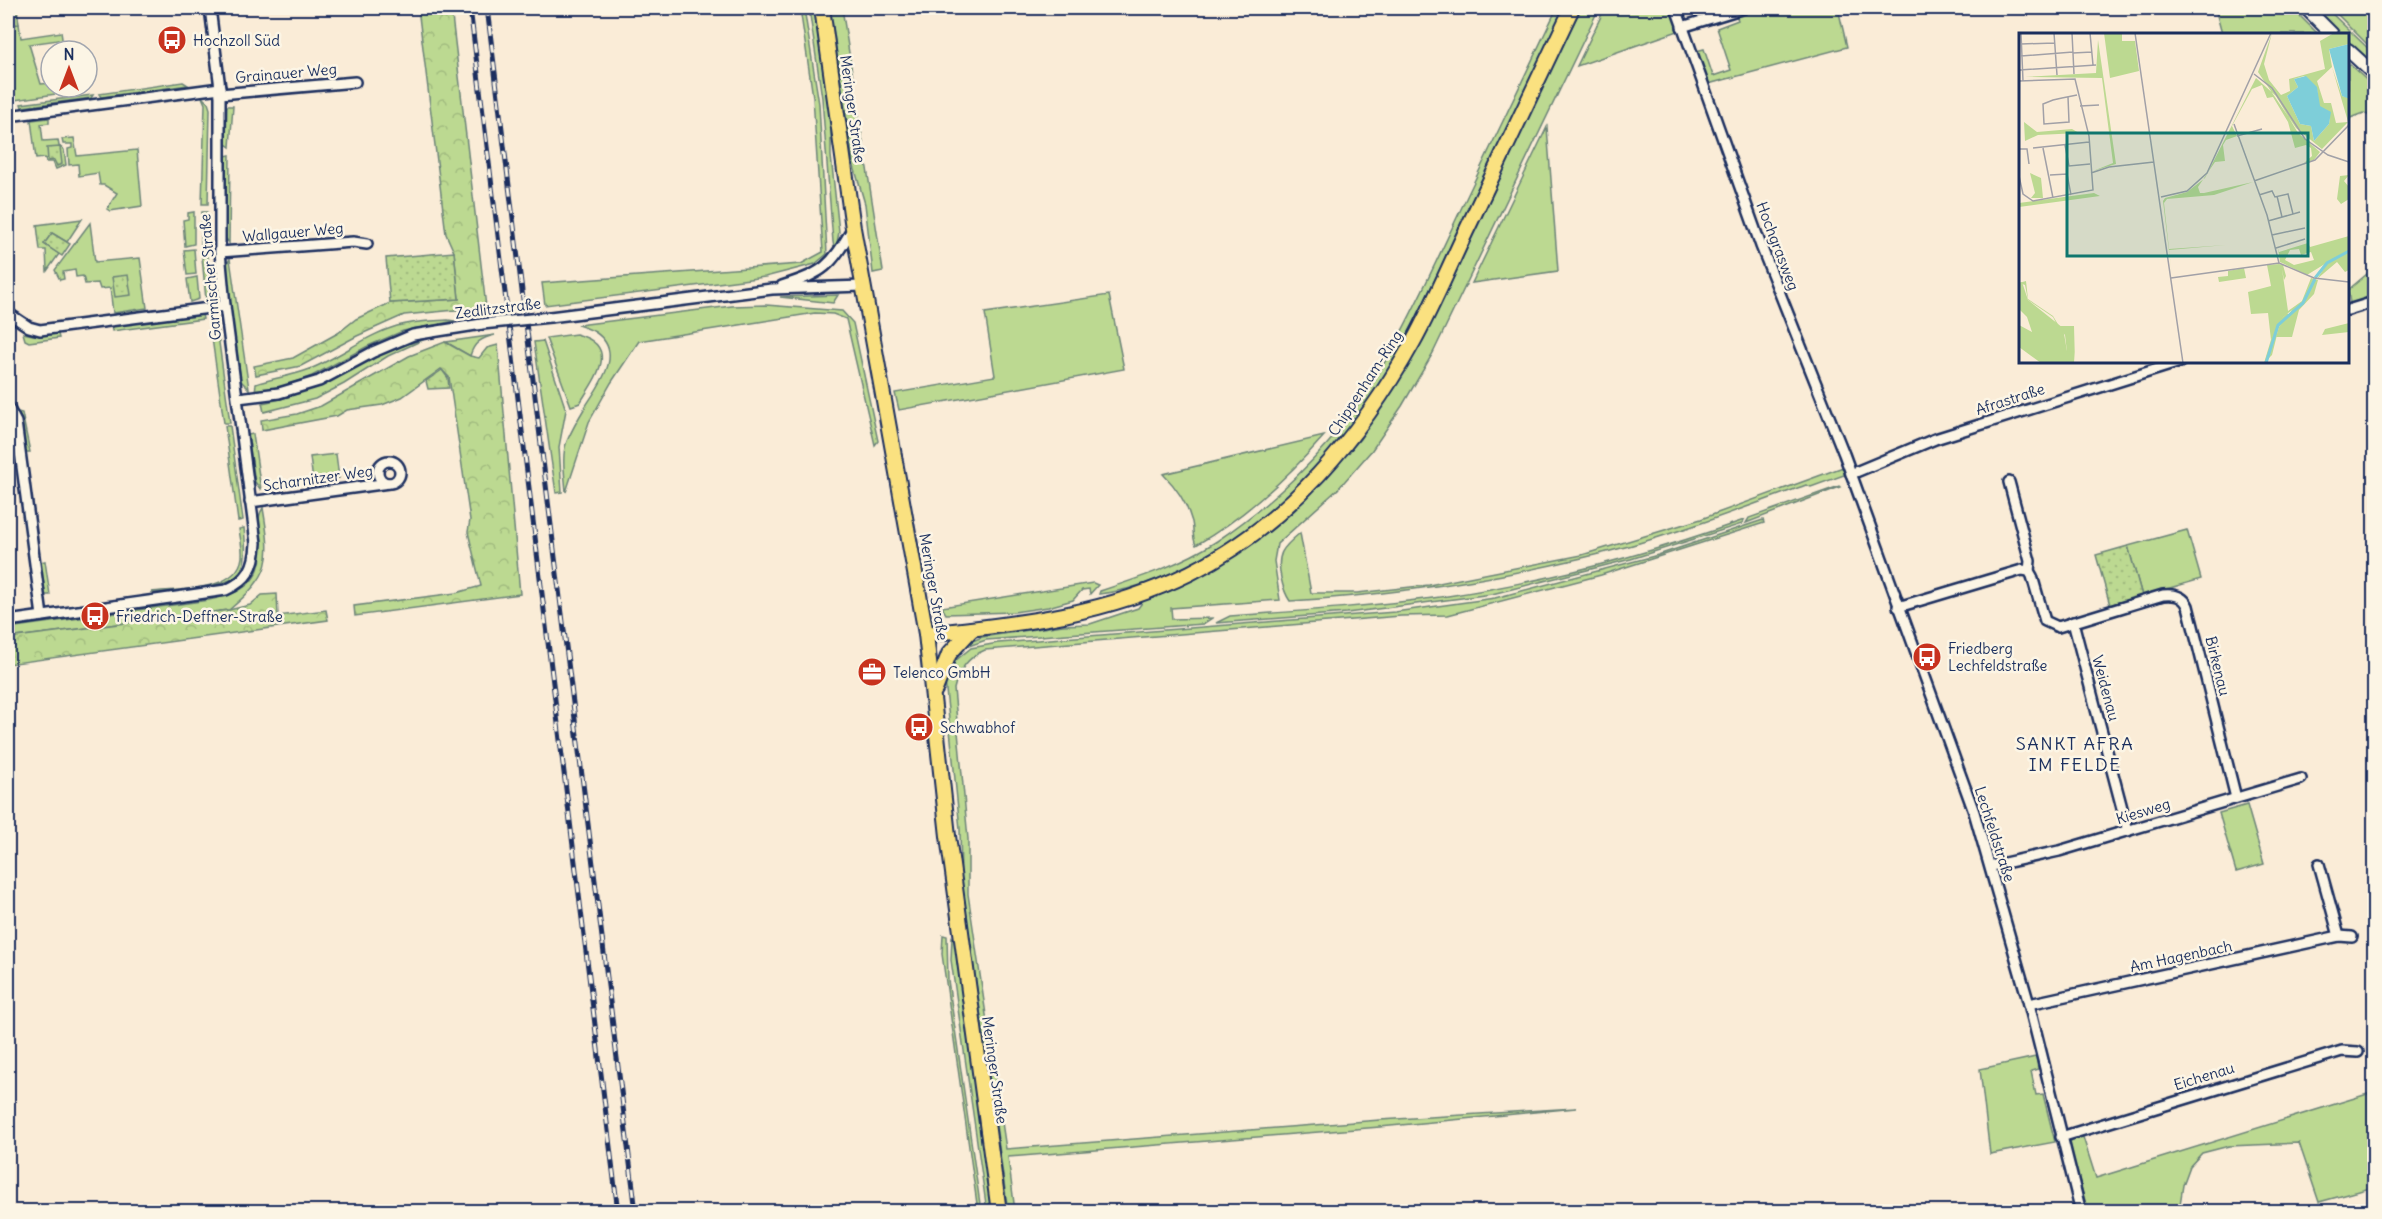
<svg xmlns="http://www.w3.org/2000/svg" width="2382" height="1219" viewBox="0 0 2382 1219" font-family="Delius,sans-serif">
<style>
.green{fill:#bcd991;stroke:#6c8478;stroke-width:1.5}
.forest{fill:url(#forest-crowns);stroke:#6c8478;stroke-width:1.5}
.park{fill:url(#park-dots);stroke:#6c8478;stroke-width:1.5}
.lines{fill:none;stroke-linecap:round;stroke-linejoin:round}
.minor-casing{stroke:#1b2f5e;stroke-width:14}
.secondary-casing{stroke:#1b2f5e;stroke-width:16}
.primary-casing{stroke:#1b2f5e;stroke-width:18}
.minor{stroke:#fcf5e5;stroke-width:9}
.secondary{stroke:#fcf5e5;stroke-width:12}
.primary{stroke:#fae180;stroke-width:14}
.rail-casing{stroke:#1b2f5e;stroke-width:5}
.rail{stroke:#fcf5e5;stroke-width:3;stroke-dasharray:9;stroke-linecap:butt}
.minor-bridge-casing{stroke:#1b2f5e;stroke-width:14;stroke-linecap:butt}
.minor-bridge{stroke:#fcf5e5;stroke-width:9}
.labels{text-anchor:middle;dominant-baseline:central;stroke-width:5;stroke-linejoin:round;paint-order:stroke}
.poi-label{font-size:15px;fill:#1b2f5e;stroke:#fcf5e5;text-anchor:start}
.street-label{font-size:15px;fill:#1b2f5e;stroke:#fcf5e5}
.quarter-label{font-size:18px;letter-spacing:1.5px;fill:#1b2f5e;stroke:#fcf5e5}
.inset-river{fill:none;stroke:#7eced9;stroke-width:3}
.inset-road{fill:none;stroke:#a1a0a7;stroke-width:1.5}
.view{fill:#0f766e;fill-opacity:0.15;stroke:#0f766e;stroke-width:3}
.inset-edge{fill:none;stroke:#1b2f5e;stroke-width:3}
</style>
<defs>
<pattern id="forest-crowns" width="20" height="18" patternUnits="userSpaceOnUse" patternTransform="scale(1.5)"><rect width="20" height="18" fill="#bcd991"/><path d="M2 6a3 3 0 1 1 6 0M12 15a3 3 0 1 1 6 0" fill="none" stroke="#a1bb7f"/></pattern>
<pattern id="park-dots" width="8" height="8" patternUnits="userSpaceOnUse" patternTransform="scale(1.5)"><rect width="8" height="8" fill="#bcd991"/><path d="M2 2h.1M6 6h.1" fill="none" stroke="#a1bb7f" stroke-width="1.8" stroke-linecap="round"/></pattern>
</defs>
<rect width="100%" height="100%" fill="#faecd7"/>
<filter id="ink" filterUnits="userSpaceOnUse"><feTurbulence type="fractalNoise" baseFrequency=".0167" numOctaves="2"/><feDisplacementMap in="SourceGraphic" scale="12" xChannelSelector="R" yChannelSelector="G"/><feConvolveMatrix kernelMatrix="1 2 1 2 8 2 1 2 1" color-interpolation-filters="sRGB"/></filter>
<g filter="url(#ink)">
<g class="green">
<path d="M800,8H804L819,104L827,254L815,264L765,277L545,305L542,283L801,264L823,252L813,97Z"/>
<path d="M809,8H815L831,111V156L839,232L836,248L834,247L833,242L822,98Z"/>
<path d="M830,8H842L883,271L873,273L865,204L853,163Z"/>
<path d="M1557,8H1565L1412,327C1389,369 1365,409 1335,447C1284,511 1182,585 1099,594L1100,591C1139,578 1182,564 1217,541C1258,513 1296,480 1329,442C1387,374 1423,289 1461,209C1493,142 1525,75 1557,8Z"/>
<path d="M1581,8H1599L1433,353L1402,406L1372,450L1338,489L1277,544L1274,561L1280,600L1171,608L1172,619L1212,618L1203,624L986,640L963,648L968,643L982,637L1063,625L1090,624L1138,608L1144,600L1185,582L1266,534L1327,477L1360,439L1395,386L1427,328Z"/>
<path d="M1605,8H1672L1678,31L1577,66Z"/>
<path d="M1753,8H1838L1847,47L1708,84L1696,51L1704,49L1713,76L1731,70L1717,28L1738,20L1735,12Z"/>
<path d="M2215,8H2292L2318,34H2222Z"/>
<path d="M2314,8H2326L2374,54V64L2348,41V34H2341Z"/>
<path d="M2331,8H2374V51Z"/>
<path d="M19,24L21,38L61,32L64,51H60L58,40L29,44L41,84L51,83V87H83V90L8,101V25Z"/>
<path d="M2348,63L2374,87V118L2364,113L2348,119Z"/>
<path d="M183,82L188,85L101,97L99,94Z"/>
<path d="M93,95L91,98L22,107L21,104Z"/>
<path d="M202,97L208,103L210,109L208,204H202L205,104Z"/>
<path d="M227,106H233L230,147L226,144Z"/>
<path d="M49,118V123L41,124L43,141L58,140L59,146L64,150L66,165L56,169L53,162H46L45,158L36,159L31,120Z"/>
<path d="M1547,127L1558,271L1472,283Z"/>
<path d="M74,138L77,156L137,150L142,206L110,211L107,209L117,193L104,185H100L98,173L79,176L78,164L69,165L68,149L72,148V144H63L62,139Z"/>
<path d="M230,155L229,243C216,228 224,177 225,156Z"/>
<path d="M194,212V244L185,246L183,220L188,219V213Z"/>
<path d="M202,212H207V247L211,288L206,300L201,246Z"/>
<path d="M82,219L67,242L52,233L44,244L59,254L47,271L46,250H40L37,225Z"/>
<path d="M90,223L95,262L140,258L147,308L113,313L110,288L100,289L98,283L85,284L83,276L76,277L75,270L63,272L64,279L60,280L55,270Z"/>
<path d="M194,249L196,274L187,275L184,250Z"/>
<path d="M230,259L249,389L241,381L225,267Z"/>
<path d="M2374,268V295L2350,304L2348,290Z"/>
<path d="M197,277L199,299L190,302L187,279Z"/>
<path d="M838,295L833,303L780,297Z"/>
<path d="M1109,295L1124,369L899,410L895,393L995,376L985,313Z"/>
<path d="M766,305L842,311L853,323L878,441L875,445L846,319L833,314L815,313L639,341L611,383L589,422L566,492C565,477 561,455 567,441C572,430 578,419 584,409C597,387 627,353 595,332C590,329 583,327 578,325L732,306Z"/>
<path d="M202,314L203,319L112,331L111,326Z"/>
<path d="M209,317L217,328L230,423H224Z"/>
<path d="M448,320L455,321L403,331L368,346L312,376L284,386L255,391L256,384C274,378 292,376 310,369C340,357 366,335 397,326C414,321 431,321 448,320Z"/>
<path d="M23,333L33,335L58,334L59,338L29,342L25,340Z"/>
<path d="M576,334C621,346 596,377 580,403L571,406L546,338Z"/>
<path d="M495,335C482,338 474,342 470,356L446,342Z"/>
<path d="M427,338L388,356L344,384L315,399L264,412L262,403L281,399L323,385L381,353Z"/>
<path d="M543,341L566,410L559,447L562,492L556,493L534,342Z"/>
<path d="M18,412L22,413L30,452H26L22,423Z"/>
<path d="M225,426H230L243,520L238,521Z"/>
<path d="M253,434L261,490L255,482L248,435Z"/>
<path d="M1324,436C1287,478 1245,517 1196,545C1192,537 1194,531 1192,522C1187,503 1177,488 1163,474Z"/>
<path d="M336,454L339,478L329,479L328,477L313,481L310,457Z"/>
<path d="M1843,467L1844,475L1811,487L1806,485C1733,512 1658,541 1582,558C1486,581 1388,595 1290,601C1285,594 1283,587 1281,578C1276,554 1282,548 1300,533L1311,593H1357L1429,585L1582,555L1701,519Z"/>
<path d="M1839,486L1840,487L1746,523L1749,518Z"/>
<path d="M263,508C272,561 272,574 229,610L8,638V628L209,600C241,594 264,582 261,544C260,531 255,520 263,508Z"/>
<path d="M1744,520L1742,524L1631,559L1492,594L1347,613L1216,623L1230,616C1303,611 1376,606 1448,596C1549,581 1648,554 1744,520Z"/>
<path d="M1763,520L1764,523L1601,575L1448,615L1401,616L985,650C968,657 958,671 954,689L968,839V894L1006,1149L1380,1120L1576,1108L1380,1127L1008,1157L1015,1211H1008L961,876L960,829L945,680L952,658L956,660L971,648L998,643L1395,612L1495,598L1658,555Z"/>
<path d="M244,528C250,581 237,582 189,589C177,590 163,595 151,592C177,589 238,592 242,557C243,548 240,538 239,529Z"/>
<path d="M2187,530L2201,579L2142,596L2128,546Z"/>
<path d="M45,561L50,595H45L40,562Z"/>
<path d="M1093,583L1098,585L1090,594L1089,589L1082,590L1073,600L1048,607L1014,612L946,614L942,607Z"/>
<path d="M2247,805L2264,864L2236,872L2219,813Z"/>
<path d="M943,935L947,936L948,980L981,1211H978L942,954Z"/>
<path d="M952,937L954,939L993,1211H987L951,960Z"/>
<path d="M2036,1057L2038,1069L2031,1071L2036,1095L2043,1094L2055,1142L1990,1154L1980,1069Z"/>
<path d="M2374,1092V1187L2319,1202L2299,1143L2229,1146L2202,1153L2190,1166L2183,1185L2179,1211H2088L2069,1145L2072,1138L2082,1134L2096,1178Z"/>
</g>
<g class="forest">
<path d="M8,8H20H17L19,24L8,25Z"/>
<path d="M418,8H451L486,307L404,315L357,336L301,366L256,375L254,366L293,358L338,333L356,319L390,303L459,299L454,252L446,234Z"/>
<path d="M445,342L470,356L479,358L487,348L498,345L520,594L355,616L354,606L456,593L481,586L468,532L470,520L449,377L441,369L402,397L382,405L347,410L337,416L262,430L261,420L297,414L321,406L409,356Z"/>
<path d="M277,594L278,616L326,610L328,620L8,664V638L229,610L250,605L262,595Z"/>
</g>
<g class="park">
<path d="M60,147L62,164L57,166L54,160L48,161L47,148Z"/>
<path d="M52,233L70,244L62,256L44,244Z"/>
<path d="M454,252L459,299L390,303L386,258Z"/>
<path d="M128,275L131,295L115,297L112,277Z"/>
<path d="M442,370L448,378L449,388L428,389L426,381Z"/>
<path d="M2128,546L2142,596L2110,605L2096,555Z"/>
</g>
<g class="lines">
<g class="minor-casing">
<g id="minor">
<path d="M1676,8L1761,246L1844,454L1974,812L2029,1004L2081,1212"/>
<path d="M1682,27L1744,8"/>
<path d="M220,94L355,82"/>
<path d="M8,116L220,88"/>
<path d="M220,252L353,242L367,244"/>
<path d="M782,286C825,272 830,267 853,228"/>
<path d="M2348,310L2374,302"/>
<path d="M8,313L29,327L40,330L225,306"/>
<path d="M550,317L772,289L863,286"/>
<path d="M238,398L279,393L319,381L373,352L413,335L482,324"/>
<path d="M8,407L16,422L42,616"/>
<circle cx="389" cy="472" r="11"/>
<path d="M1851,474L1935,439L2180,362"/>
<path d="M2009,482L2030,561L2029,571"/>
<path d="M250,502L389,483"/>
<path d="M1898,607L2022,570L2029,571L2032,576L2045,621L2058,627L2163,595C2173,594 2183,595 2188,606L2236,798"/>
<path d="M8,621L226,590C248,580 255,567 256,543L225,306L220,252V88L210,8"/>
<path d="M2073,622L2128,831"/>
<path d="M2319,864L2339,936"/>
<path d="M1991,866L2059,851L2301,779"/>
<path d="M2029,1004L2339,936L2352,937"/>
<path d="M2061,1137L2342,1051L2358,1052"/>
</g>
</g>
<g class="secondary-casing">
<g id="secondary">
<path d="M2306,8L2332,34"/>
<path d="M2348,50L2374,74"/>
</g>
</g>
<g class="primary-casing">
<g id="primary">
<path d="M822,8L853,228L926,634L948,836L999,1212"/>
<path d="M926,634C1018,624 1106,615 1190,573C1288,524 1361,436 1413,342C1434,304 1451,262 1470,223C1504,151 1538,80 1572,8"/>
<path d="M935,690L949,654L972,629"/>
</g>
</g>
<use href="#minor" class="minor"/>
<use href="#secondary" class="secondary"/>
<use href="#primary" class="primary"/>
<g class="rail-casing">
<g id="rail">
<path d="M470,8L618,1212"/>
<path d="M487,8L636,1212"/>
</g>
</g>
<use href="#rail" class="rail"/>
<g class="minor-bridge-casing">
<path id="minor-bridge" d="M482,324L550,317"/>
</g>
<use href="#minor-bridge" class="minor-bridge"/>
</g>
</g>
<defs>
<g id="bus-disc" transform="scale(1.5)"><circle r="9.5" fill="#c8321e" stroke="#fcf5e5"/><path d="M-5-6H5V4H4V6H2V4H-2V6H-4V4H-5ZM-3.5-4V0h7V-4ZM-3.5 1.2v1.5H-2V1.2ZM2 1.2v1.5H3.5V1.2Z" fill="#fff"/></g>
<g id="office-disc" transform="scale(1.5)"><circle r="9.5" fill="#c8321e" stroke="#fcf5e5"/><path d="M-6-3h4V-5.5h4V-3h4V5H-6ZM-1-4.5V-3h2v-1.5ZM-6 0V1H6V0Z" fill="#fff"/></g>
</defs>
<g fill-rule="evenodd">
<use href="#bus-disc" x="172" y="40"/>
<use href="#bus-disc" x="95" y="616"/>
<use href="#bus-disc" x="1927" y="657"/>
<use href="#office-disc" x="872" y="672"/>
<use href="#bus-disc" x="919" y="727"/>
</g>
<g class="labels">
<g class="poi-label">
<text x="193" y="40">Hochzoll Süd</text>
<text x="116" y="616">Friedrich-Deffner-Straße</text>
<text x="1948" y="648">Friedberg<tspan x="1948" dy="17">Lechfeldstraße</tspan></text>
<text x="893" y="672">Telenco GmbH</text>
<text x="940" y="727">Schwabhof</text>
</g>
<g class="street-label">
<text transform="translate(286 73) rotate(-5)">Grainauer Weg</text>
<text transform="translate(853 109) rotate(82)">Meringer Straße</text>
<text transform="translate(293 232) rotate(-5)">Wallgauer Weg</text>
<text transform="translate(1778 246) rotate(69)">Hochgrasweg</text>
<text transform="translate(210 277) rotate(-95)">Garmischer Straße</text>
<text transform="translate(498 308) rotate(-7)">Zedlitzstraße</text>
<text transform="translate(1365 383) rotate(-57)">Chippenham-Ring</text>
<text transform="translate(2010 399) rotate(-18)">Afrastraße</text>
<text transform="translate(318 478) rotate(-8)">Scharnitzer Weg</text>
<text transform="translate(934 587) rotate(80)">Meringer Straße</text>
<text transform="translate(2218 666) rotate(76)">Birkenau</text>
<text transform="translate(2106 688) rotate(75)">Weidenau</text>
<text transform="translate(2143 811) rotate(-17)">Kiesweg</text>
<text transform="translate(1995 834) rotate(72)">Lechfeldstraße</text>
<text transform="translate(2181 956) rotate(-12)">Am Hagenbach</text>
<text transform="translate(995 1070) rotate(82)">Meringer Straße</text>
<text transform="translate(2204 1076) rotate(-17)">Eichenau</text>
</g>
<g class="quarter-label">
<text x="2075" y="743">SANKT AFRA<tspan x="2075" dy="21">IM FELDE</tspan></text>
</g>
</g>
<g transform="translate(2019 33)">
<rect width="330" height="330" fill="#faecd7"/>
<path d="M85,0H103V8H116L120,38L91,45ZM253,0L245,31L250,47L262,62L271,58L270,46L306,36L301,8L315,0H330V11L310,16L313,34L298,48L305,70H312L317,90L329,89L303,116L277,95L239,39ZM285,43L298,56L300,73L311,82L310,91L295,108L292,93L281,91L268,63L279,54L275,46ZM237,45L257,63L279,100L301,119L295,127L285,130L293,123L292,115L287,112L276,115L269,89L254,64L248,65L243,52L233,56L213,93L218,103L207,107L204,112L206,128L196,129L179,154L181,160H185L234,149L195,162L148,166L145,170L150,216L207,212L150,217L153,243L144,168L146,165L168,159L186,145ZM330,203V237L326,239L318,229L298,246L309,229L288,242L261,229L259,215L260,219L289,210L291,214ZM280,216L282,222L292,219L295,227L275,232L266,227L271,217ZM260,231L264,232L267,243L265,247L263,236L269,278L283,268L292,245L299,247L295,261L280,277L273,304H257L260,294L273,277L264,284L252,307L249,280L232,281L229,259L252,253L248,232ZM225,235L227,245L200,249L199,244L209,243V238ZM7,248L9,266L34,283L40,293H55L56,330L55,319H48L46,302L38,292L34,284L9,267L6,252L0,250Z" fill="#bcd991" fill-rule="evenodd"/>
<path d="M79,7L97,131L74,138L94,130L83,45L6,44L77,40ZM313,34L323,63L330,65V92ZM5,89L18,99L53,96L60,100L19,102L6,108ZM330,142L325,148L330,154V166L322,171L318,166L321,143ZM75,160L81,163L0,174V170ZM3,249L9,267L44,295L48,318L55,319V330H22L0,314V292L13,299L8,284L0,276V250ZM268,280L271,283L260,294L253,322L245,330L257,290ZM330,290V299L303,302L306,296Z" fill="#bcd991"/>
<path d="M11,140L22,145L24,165H12L16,160Z" fill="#bcd991"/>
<path d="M330,11V65H328L323,63L310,16ZM287,43L298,54L301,73L312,79L310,91L295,108L292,93L281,91L268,63L279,54L275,46Z" fill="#7eced9"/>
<path class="inset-river" d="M296,245L308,230L330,218M247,330L259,292L284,270L296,246"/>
<path class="inset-road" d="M2,0L4,48M35,0L38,42M53,0L55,41M71,0L74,32M116,0L164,330M2,11L36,10M54,20L73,19M2,23L54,19M0,37L77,32M235,41L253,55L286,106L309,122L330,129M0,48L56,46L70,103L74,157L14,168L4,161L0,143M49,64L50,89L25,91L24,71L34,67L43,65L58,62M61,73L80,72M215,91L248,182L260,230M218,103L243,96M46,112L50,133L71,131M14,115L70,109M24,115L34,165M0,116H8L10,131M72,140L90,134L135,129M31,142L48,141L52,162M235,148L296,127L330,92M240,162L253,158L256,164L269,161L274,181M258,163L263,184M142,164L168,158L188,140L252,0M249,188L281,179M253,202L286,195M257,215L286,206M152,245L260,230L295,245L330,249"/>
<path class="view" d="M48,100H289V223H48Z"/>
<rect width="330" height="330" class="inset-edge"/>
</g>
<rect width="2382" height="1219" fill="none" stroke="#fcf5e5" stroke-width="30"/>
<rect x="15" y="15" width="2352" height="1189" fill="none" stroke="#1b2f5e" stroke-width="2" filter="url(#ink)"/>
<g transform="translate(69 69)"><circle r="28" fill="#fcf5e5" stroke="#a2a6af" stroke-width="1.5"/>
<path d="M0-4.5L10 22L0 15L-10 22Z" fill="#c8321e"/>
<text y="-9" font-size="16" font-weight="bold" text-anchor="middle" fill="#1b2f5e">N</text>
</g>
</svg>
